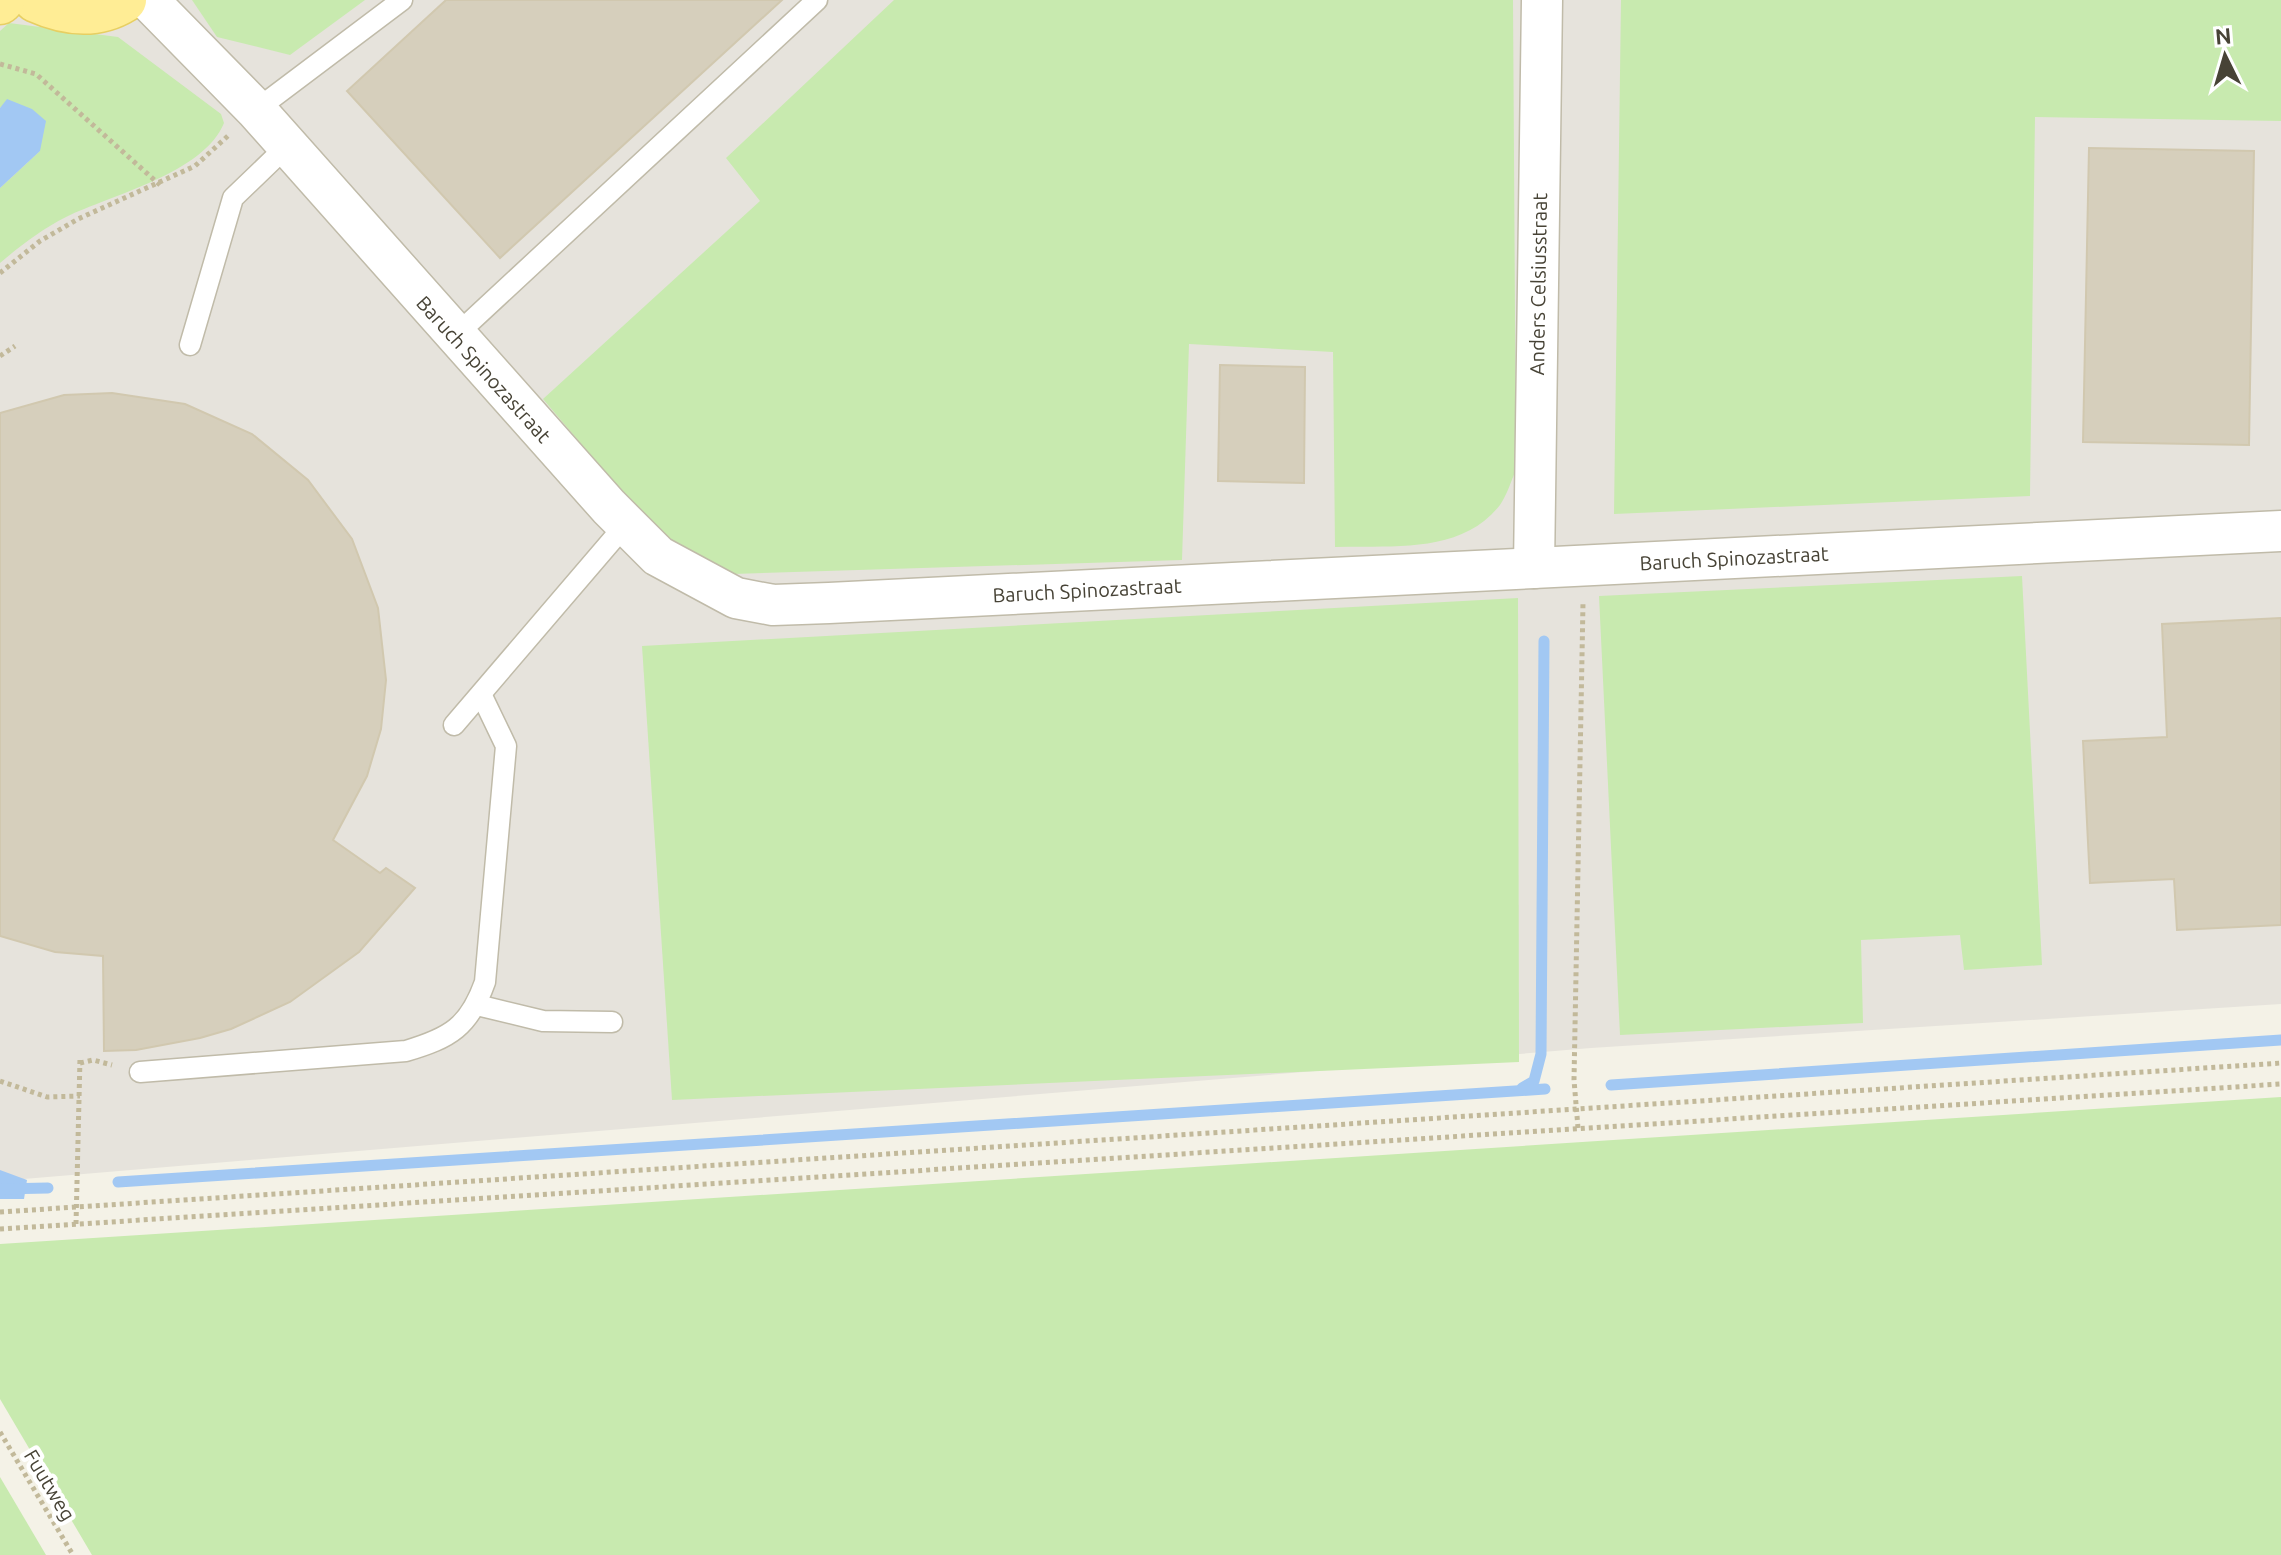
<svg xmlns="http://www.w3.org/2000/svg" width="2281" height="1555" viewBox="0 0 2281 1555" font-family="Ubuntu,sans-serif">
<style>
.industrial{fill:#e6e3dc}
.green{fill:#c8eaaf}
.water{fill:#a2c8f3}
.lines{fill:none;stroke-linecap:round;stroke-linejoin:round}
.stream{stroke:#a2c8f3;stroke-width:11}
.building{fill:#d6cfbc;stroke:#d1c8af;stroke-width:2}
.service-casing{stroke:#c0bba9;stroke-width:23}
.minor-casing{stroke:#c0bba9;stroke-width:43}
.primary-casing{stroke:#e7cf62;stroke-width:47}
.path{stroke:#c2b99a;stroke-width:5;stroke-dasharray:4 4;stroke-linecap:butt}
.service{stroke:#fff;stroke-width:20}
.minor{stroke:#fff;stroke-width:40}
.primary{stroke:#ffed95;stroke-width:44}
.labels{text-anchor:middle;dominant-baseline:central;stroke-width:8;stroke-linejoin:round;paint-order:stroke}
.street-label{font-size:20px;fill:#474336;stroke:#fff}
</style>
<rect width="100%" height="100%" fill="#f4f2e7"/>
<path class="industrial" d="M0,0H2281V1004L1591,1048L0,1181Z"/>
<g class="green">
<path d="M192,0H365L290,55L217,37Z"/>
<path d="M894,0H1513L1516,470C1511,481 1507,495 1500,505C1461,555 1391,545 1335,547L1333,352L1189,344L1182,560L733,574L654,530L543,399L760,201L726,158Z"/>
<path d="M1621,0H2281V121L2035,117L2030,496L1614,514Z"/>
<path d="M9,23L118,37L221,114L224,123C204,173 111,195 66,217C42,229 20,246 0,263V188L40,151L8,100L0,108V31Z"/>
<path d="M2022,576L2042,965L1964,970L1960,935L1861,940L1863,1023L1620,1035L1599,596Z"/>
<path d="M1518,598L1519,1062L672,1100L642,646Z"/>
<path d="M2281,1097V1555H92L0,1399V1244Z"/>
<path d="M0,1477L46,1555H0Z"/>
</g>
<g class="water">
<path d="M7,99L32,109L46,121L40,151L0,188V108Z"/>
<path d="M0,1170L27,1180L24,1199H0Z"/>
</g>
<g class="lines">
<g class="stream">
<path d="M1611,1085L2281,1040"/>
<path d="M1522,1088L1534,1081L1541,1054L1544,641"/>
<path d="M118,1182L1545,1089"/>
<path d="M0,1189L48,1188"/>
</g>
</g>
<g class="building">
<path d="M446,0H782L500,258L347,91Z"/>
<path d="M2089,148L2254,151L2249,445L2083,442Z"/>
<path d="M1220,365L1305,367L1304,483L1218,481Z"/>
<path d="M112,393L185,404L252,434L308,480L352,539L378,608L386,680L381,729L367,776L333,840L380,873L386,868L415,888L359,952L290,1002L231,1029L200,1038L136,1050L104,1051L103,956L55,952L0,936V413L64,395Z"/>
<path d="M2281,618V925L2177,930L2174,879L2090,883L2083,741L2167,737L2162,624Z"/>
</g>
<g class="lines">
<g class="service-casing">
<g id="service">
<path d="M256,110L402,0"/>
<path d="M455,336L817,0"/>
<path d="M190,345L233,198L287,146"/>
<path d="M454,725L626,524"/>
<path d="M477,1005L543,1021L612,1022"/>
<path d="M140,1072L406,1051C450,1038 469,1027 485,982L506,746L481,694"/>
</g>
</g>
<g class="minor-casing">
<g id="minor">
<path d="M148,0L256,110L609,507L658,556L736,598L773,605L829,603L2281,531"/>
<path d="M1534,568L1542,0"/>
</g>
</g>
<g class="primary-casing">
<g id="primary">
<path d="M36,0C65,13 95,18 124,0"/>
<path d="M0,2L2,0"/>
</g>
</g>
<g class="path">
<path d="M0,64L36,74L160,185"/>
<path d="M0,273L40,241L78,219L195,166L230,134"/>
<path d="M0,356L15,346"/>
<path d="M80,1063L93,1060L112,1065"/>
<path d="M0,1081L47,1097L80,1096"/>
<path d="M1578,1128L1574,1080L1583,603"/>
<path d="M0,1212L2281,1063"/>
<path d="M76,1224L80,1058"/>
<path d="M0,1229L2281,1084"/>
<path d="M0,1432L73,1555"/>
</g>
<use href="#service" class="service"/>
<use href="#minor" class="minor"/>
<use href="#primary" class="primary"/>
</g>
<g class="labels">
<g class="street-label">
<text transform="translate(1538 284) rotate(-89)">Anders Celsiusstraat</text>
<text transform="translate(484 369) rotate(48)">Baruch Spinozastraat</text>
<text transform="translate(1734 558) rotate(-3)">Baruch Spinozastraat</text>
<text transform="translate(1087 590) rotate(-3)">Baruch Spinozastraat</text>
<text transform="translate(50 1485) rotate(59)">Fuutweg</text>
</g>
</g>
<g transform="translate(2225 56) rotate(355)" stroke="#ffffff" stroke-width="6" paint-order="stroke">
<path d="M0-6L14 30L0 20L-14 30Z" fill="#474336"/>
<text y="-12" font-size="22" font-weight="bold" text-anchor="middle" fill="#474336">N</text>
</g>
</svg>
